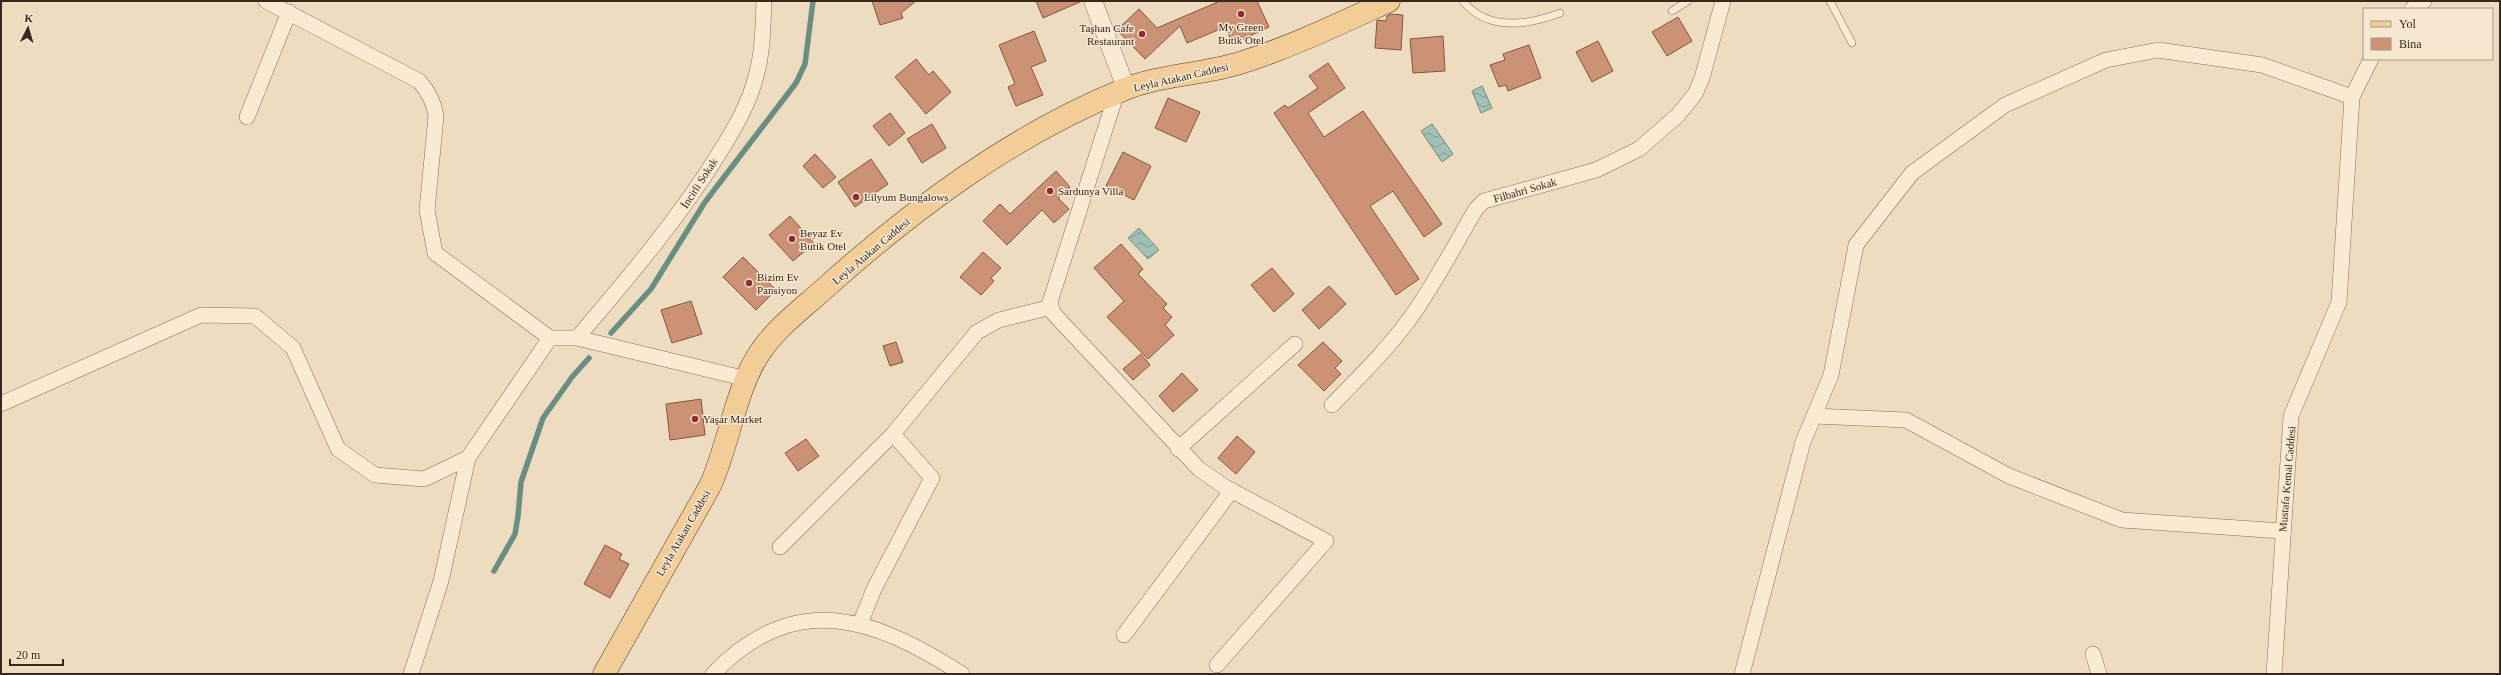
<svg xmlns="http://www.w3.org/2000/svg" width="2501" height="675" viewBox="0 0 2501 675" font-family="Georgia,serif">
<style>
.water{fill:url(#water-waves);stroke:#6b8e82}
.lines{fill:none;stroke-linecap:round;stroke-linejoin:round}
.stream{stroke:#6b8e82;stroke-width:5.5}
.building{fill:#cc9276;stroke:#86543e}
.service-casing{stroke:#876d58;stroke-width:8}
.minor-casing{stroke:#876d58;stroke-width:16}
.tertiary-casing{stroke:#876d58;stroke-width:19}
.primary-casing{stroke:#553c2d;stroke-width:23}
.service{stroke:#f9ead4;stroke-width:7}
.minor{stroke:#f9ead4;stroke-width:15}
.tertiary{stroke:#f9ead4;stroke-width:18}
.primary{stroke:#f2cd98;stroke-width:22}
.poi-dot{fill:#962834;stroke:#f5e7d0;stroke-width:1.5}
.labels{text-anchor:middle;dominant-baseline:central;stroke-width:3;stroke-linejoin:round;paint-order:stroke}
.poi-label{font-size:11px;fill:#37271d;stroke:#f5e7d0;text-anchor:start}
.street-label{font-size:11px;fill:#37271d;stroke:#f5e7d0}
</style>
<defs>
<pattern id="water-waves" width="16" height="10" patternUnits="userSpaceOnUse"><rect width="16" height="10" fill="#a3c0b5"/><path d="M0 5q4-4 8 0t8 0" fill="none" stroke="#869c93"/></pattern>
</defs>
<rect width="100%" height="100%" fill="#eedcc1"/>
<g class="water">
<path d="M1482,86L1492,108L1481,113L1472,91Z"/>
<path d="M1432,124L1453,154L1442,162L1421,131Z"/>
<path d="M1139,228L1159,250L1148,259L1128,238Z"/>
</g>
<g class="lines">
<g class="stream">
<path d="M611,333L651,289L705,202L796,83L805,64L813,1"/>
<path d="M494,571L515,534L518,516L521,482L543,418L572,377L589,358"/>
</g>
</g>
<g class="building">
<path d="M872,1H916L901,13L903,18L880,25Z"/>
<path d="M1036,1H1082L1043,18Z"/>
<path d="M1220,1H1257L1269,27L1233,44L1225,27L1187,43L1180,26L1145,59L1117,30L1139,9L1157,28Z"/>
<path d="M1391,14L1403,15L1401,50L1375,48L1377,20L1386,21L1387,16Z"/>
<path d="M1678,17L1692,41L1667,56L1652,32Z"/>
<path d="M1034,31L1046,61L1031,67L1043,95L1016,106L1008,87L1015,84L999,45Z"/>
<path d="M1443,36L1445,71L1413,73L1410,39Z"/>
<path d="M1598,41L1613,71L1592,82L1576,52Z"/>
<path d="M1529,45L1541,78L1508,91L1506,85L1499,87L1490,65L1505,60L1503,54Z"/>
<path d="M916,59L929,75L933,71L951,92L926,114L895,77Z"/>
<path d="M1328,63L1345,88L1308,113L1324,137L1363,111L1442,224L1424,237L1393,191L1370,206L1419,279L1396,295L1274,113L1285,105L1288,108L1318,88L1309,76Z"/>
<path d="M1168,98L1200,112L1186,142L1155,128Z"/>
<path d="M890,113L905,133L889,146L873,126Z"/>
<path d="M932,124L946,148L922,163L907,139Z"/>
<path d="M1123,152L1151,166L1134,200L1106,186Z"/>
<path d="M815,154L836,177L823,188L803,166Z"/>
<path d="M871,159L888,184L855,207L838,182Z"/>
<path d="M1056,171L1070,187L1058,198L1069,209L1054,223L1042,210L1007,245L983,221L1000,204L1010,214Z"/>
<path d="M790,216L814,243L793,261L769,235Z"/>
<path d="M1121,244L1143,269L1138,274L1167,304L1163,308L1172,317L1165,325L1174,335L1148,359L1107,317L1124,301L1094,268Z"/>
<path d="M983,252L1001,268L991,278L994,281L981,295L960,277Z"/>
<path d="M743,257L776,290L756,310L723,277Z"/>
<path d="M1272,268L1294,294L1274,312L1251,285Z"/>
<path d="M1329,286L1346,304L1319,329L1302,310Z"/>
<path d="M691,301L702,334L672,343L661,310Z"/>
<path d="M896,342L903,362L890,366L883,346Z"/>
<path d="M1323,342L1342,361L1335,368L1341,374L1324,391L1298,365Z"/>
<path d="M1141,354L1150,365L1133,380L1123,369Z"/>
<path d="M1182,373L1198,390L1173,412L1159,396Z"/>
<path d="M701,399L705,435L670,440L666,404Z"/>
<path d="M1237,436L1255,452L1236,474L1218,458Z"/>
<path d="M806,439L819,456L798,471L785,453Z"/>
<path d="M605,545L622,554L619,559L629,564L610,598L584,584Z"/>
</g>
<g class="lines">
<g class="service-casing">
<g id="service">
<path d="M1463,1C1488,32 1528,25 1560,13"/>
<path d="M1830,1L1852,43"/>
<path d="M1672,11L1688,1"/>
</g>
</g>
<g class="minor-casing">
<g id="minor">
<path d="M266,1L419,81C429,92 434,102 436,116L427,210L435,253L550,338"/>
<path d="M2412,9L2424,1"/>
<path d="M1117,92L1050,302L1053,313L1199,469L1225,487L1326,541L1217,665"/>
<path d="M247,117L289,12"/>
<path d="M577,338C627,279 677,221 718,155C733,131 749,105 756,76C763,52 763,26 764,1"/>
<path d="M1,404L201,315L255,316L293,348L338,449L375,475L424,479L468,458L550,338H577L747,379"/>
<path d="M1332,405C1358,378 1386,351 1408,321C1434,286 1454,246 1476,209L1484,201L1596,170L1639,149L1678,115L1695,94L1702,78L1723,1"/>
<path d="M1814,416L1906,420L2009,476L2122,520L2282,531"/>
<path d="M1178,449L1295,344"/>
<path d="M780,547L893,434"/>
<path d="M860,624L874,589L932,478L893,434L977,332L999,320L1051,307"/>
<path d="M1124,635L1232,490"/>
<path d="M2093,654L2099,674"/>
<path d="M411,674L441,581L468,458"/>
<path d="M713,674C795,589 873,617 962,674"/>
<path d="M1742,674L1803,442L1831,375L1856,245L1912,173L2005,105L2106,60L2158,50L2262,65L2352,97"/>
<path d="M2274,674L2291,416L2339,302L2352,97L2371,59"/>
</g>
</g>
<g class="tertiary-casing">
<path id="tertiary" d="M1093,1L1126,88"/>
</g>
<g class="primary-casing">
<path id="primary" d="M604,674L710,486C729,445 736,386 761,351C777,327 803,308 824,289C912,210 1012,135 1123,90C1161,74 1204,75 1243,62C1293,46 1341,23 1389,1"/>
</g>
<use href="#service" class="service"/>
<use href="#minor" class="minor"/>
<use href="#tertiary" class="tertiary"/>
<use href="#primary" class="primary"/>
</g>
<g class="poi-dot">
<circle cx="1241" cy="14" r="4"/>
<circle cx="1142" cy="34" r="4"/>
<circle cx="1050" cy="191" r="4"/>
<circle cx="856" cy="197" r="4"/>
<circle cx="792" cy="239" r="4"/>
<circle cx="749" cy="283" r="4"/>
<circle cx="695" cy="419" r="4"/>
</g>
<g class="labels">
<g class="poi-label">
<text x="1241" y="27" text-anchor="middle">My Green<tspan x="1241" dy="13">Butik Otel</tspan></text>
<text x="1134" y="28" text-anchor="end">Taşhan Cafe<tspan x="1134" dy="13">Restaurant</tspan></text>
<text x="1058" y="191">Sardunya Villa</text>
<text x="864" y="197">Lilyum Bungalows</text>
<text x="800" y="233">Beyaz Ev<tspan x="800" dy="13">Butik Otel</tspan></text>
<text x="757" y="277">Bizim Ev<tspan x="757" dy="13">Pansiyon</tspan></text>
<text x="703" y="419">Yaşar Market</text>
</g>
<g class="street-label">
<text transform="translate(1181 77) rotate(-13)">Leyla Atakan Caddesi</text>
<text transform="translate(699 183) rotate(-57)">İncirli Sokak</text>
<text transform="translate(1525 190) rotate(-16)">Filbahri Sokak</text>
<text transform="translate(871 251) rotate(-40)">Leyla Atakan Caddesi</text>
<text transform="translate(2287 479) rotate(-85)">Mustafa Kemal Caddesi</text>
<text transform="translate(683 533) rotate(-60)">Leyla Atakan Caddesi</text>
</g>
</g>
<rect width="2501" height="675" fill="none" stroke="#37271d" stroke-width="4"/>
<rect x="2363" y="8" width="130" height="52" fill="#f5e7d0" stroke="#a99a88"/>
<rect x="2371" y="21" width="20" height="6" fill="#f2cd98" stroke="#a99a88"/>
<text x="2399" y="28" font-size="12" fill="#37271d">Yol</text>
<rect x="2371" y="38" width="20" height="12" fill="#cc9276" stroke="#a99a88"/>
<text x="2399" y="48" font-size="12" fill="#37271d">Bina</text>
<g transform="translate(28 28) rotate(5)" stroke="#f5e7d0" stroke-width="3" paint-order="stroke">
<path d="M0-3L7 15L0 10L-7 15Z" fill="#37271d"/>
<text y="-6" font-size="11" font-weight="bold" text-anchor="middle" fill="#37271d">K</text>
</g>
<path d="M10 659v6h53v-6" fill="none" stroke="#37271d" stroke-width="2"/>
<text x="16" y="659" font-size="12" fill="#37271d" stroke="#f5e7d0" stroke-width="3" paint-order="stroke">20 m</text>
</svg>
